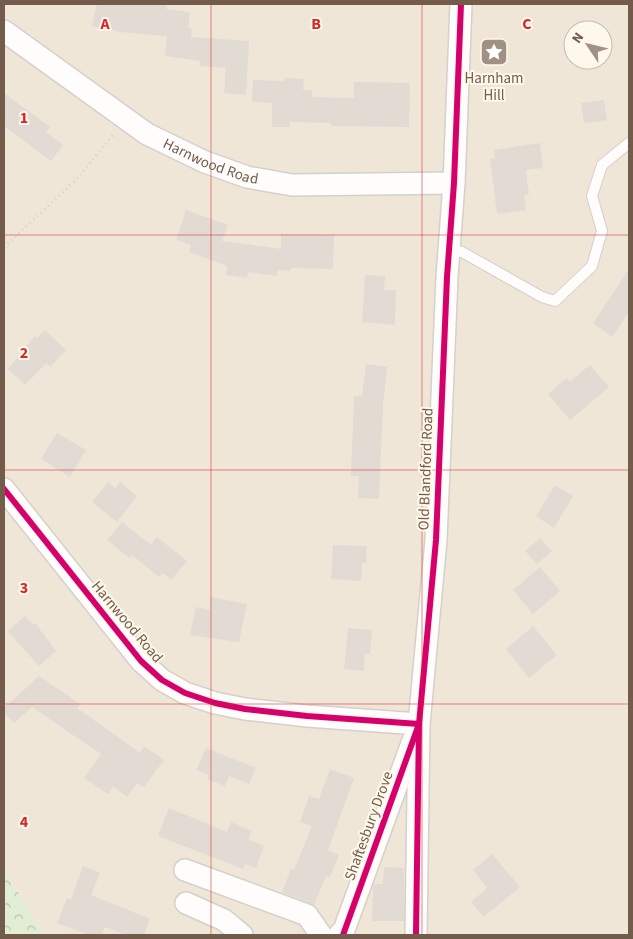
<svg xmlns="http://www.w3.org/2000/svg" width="633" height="939" viewBox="0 0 633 939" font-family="'Source Sans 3',sans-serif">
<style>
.residential{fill:#efe6d8;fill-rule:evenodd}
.forest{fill:url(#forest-crowns)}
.building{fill:#e2dbd3}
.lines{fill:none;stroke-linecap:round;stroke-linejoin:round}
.service-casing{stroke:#d5d0c9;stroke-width:12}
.minor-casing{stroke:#d5d0c9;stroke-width:24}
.path{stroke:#d8d1cb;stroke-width:3;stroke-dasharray:1 4;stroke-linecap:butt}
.service{stroke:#fefdfc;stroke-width:10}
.minor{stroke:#fefdfc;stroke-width:21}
.cycleway-casing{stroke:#fef8ec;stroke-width:9}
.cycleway{stroke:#d6006c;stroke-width:6}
.grid{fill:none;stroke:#d62828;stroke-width:1;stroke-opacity:0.55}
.labels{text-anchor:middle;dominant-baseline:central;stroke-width:4;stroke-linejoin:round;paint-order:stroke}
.poi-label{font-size:15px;fill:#735c4c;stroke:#fef8ec}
.street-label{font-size:15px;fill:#735c4c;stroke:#fef8ec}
.grid-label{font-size:16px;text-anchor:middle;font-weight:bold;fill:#d62828;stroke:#fef8ec;stroke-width:4;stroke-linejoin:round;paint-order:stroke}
</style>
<defs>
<pattern id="forest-crowns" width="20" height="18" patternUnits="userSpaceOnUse" patternTransform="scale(1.25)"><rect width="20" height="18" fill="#e2edd6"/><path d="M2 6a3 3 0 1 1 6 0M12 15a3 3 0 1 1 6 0" fill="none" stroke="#bcc3b0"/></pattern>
</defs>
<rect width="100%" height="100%" fill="#f6f3eb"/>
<path class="residential" d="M4,4H629V935H45L4,869ZM573,30H603V60H573Z"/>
<path class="forest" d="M4,869L5,871L45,935H4Z"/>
<g class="building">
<path d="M97,4H167L166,9L190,12L188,28L192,29L191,37L249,41L246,95L224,93L226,68L200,66V61L165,56L167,36L120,32L92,26Z"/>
<path d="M285,78L304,79L303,90H312V97L354,98V82L410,83L409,127L331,126V123L290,122V127H272V103L252,102L253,80L285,81Z"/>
<path d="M4,93L50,127L46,132L63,145L51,161L4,126Z"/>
<path d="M604,100L607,120L584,123L581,103Z"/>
<path d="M540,143L543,168L526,170L529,194L524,195L526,210L497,214L490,159L495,158L494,150Z"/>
<path d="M186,210L228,225L222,241L281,249V234L334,235L333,269L291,268L290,271L278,270L277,276L248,272L247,278L226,275L227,266L189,252L191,245L176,240Z"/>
<path d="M629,269V312L612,337L593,323Z"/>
<path d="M365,275L385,276L384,290H396L395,325L362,322Z"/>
<path d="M45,330L66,350L50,367L46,363L25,385L8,369L35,336L37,338Z"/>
<path d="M366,364L387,367L383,404L379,499L358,498L359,476H351L354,396H362Z"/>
<path d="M590,365L609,387L570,420L548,394L567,378L570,382Z"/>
<path d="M57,433L86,450L70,477L41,459Z"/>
<path d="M108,482L115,488L120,482L137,496L117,522L92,502Z"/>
<path d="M555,485L573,496L554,528L536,516Z"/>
<path d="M122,522L151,545L157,537L187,561L171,580L163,573L159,577L132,555L129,558L107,540Z"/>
<path d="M540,538L552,551L537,564L525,551Z"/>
<path d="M333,545L367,546L366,563H362L361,581L331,579Z"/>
<path d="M540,567L560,591L533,614L513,590Z"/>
<path d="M211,597L247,604L239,642L190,635L196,607L209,610Z"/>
<path d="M25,616L33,625L35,623L56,651L39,666L8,631Z"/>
<path d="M533,626L557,655L529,678L506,649Z"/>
<path d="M348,628L372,630L370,654H365L364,671L344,669Z"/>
<path d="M39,676L80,704L77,708L140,753L144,746L164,760L144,787L137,783L127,797L113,786L108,794L84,778L101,754L32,707L14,723L4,712V708Z"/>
<path d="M206,748L256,768L249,784L229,776L225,786L207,779L209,775L196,770Z"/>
<path d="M330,769L354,778L328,850L339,855L330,877L326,876L314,905L282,892L291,869L294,870L312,826L300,822L309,796L319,799Z"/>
<path d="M169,808L227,832L231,822L252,831L248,839L264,846L256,868L245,864L243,869L158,836Z"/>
<path d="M492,854L520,887L484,917L471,902L487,888L473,870Z"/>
<path d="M83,866L100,873L91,895L150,919L144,935H126L105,927L102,935H89L57,923L67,898L71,899Z"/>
<path d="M384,867L404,868V921H372L373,887L374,884H383Z"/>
</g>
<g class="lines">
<g class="service-casing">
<path id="service" d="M449,250L462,252L542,297L555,301L592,266L602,231L592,196L602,165L629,143"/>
</g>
<g class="minor-casing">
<g id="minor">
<path id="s1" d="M4,31L147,134L205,162L247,177L292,185L454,183"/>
<path d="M4,489L141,661L162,680L185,693L215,703L245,709L307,716L419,724L344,930L339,935"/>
<path d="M185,870L307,915L321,935"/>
<path d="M186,903L224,920L242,935"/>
<path d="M416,935L419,724L436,540L447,277L454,183L461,4"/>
</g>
</g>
<path class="path" d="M4,247L75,181L113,135"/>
<use href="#service" class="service"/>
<use href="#minor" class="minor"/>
<g class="cycleway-casing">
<g id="cycleway">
<path d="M4,489L141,661L162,680L185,693L215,703L245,709L307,716L419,724L343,935"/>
<path d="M416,935L419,724L436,540L447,277L454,183L461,4"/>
</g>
</g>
<use href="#cycleway" class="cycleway"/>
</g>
<path class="grid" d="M211,4V935M422,4V935M4,235H629M4,470H629M4,704H629"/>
<defs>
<g id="sight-square" transform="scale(1.4375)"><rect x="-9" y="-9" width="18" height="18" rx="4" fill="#a19184" stroke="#fef8ec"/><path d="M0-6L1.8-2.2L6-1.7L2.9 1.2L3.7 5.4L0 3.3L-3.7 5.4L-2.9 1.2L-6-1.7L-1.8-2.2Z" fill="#fff"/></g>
</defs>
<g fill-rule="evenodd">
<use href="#sight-square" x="494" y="52"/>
</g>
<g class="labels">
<g class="poi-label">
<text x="494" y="78">Harnham<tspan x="494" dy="17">Hill</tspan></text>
</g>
<g class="street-label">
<text stroke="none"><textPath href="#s1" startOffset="246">Harnwood Road</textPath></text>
<text transform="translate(426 469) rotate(-88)">Old Blandford Road</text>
<text transform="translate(127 622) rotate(50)">Harnwood Road</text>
<text transform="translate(369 826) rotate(-70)">Shaftesbury Drove</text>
</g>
</g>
<g class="grid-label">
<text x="105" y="29">A</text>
<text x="316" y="29">B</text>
<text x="527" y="29">C</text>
<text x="24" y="123">1</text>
<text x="24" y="358">2</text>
<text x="24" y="593">3</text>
<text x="24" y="827">4</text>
</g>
<rect width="633" height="939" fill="none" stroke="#735c4c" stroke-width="10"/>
<g transform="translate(588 45) rotate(305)"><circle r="24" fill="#fef8ec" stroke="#c6baac"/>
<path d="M0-4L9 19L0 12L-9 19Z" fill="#a19184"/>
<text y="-8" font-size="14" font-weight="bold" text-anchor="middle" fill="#735c4c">N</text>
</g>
</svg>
